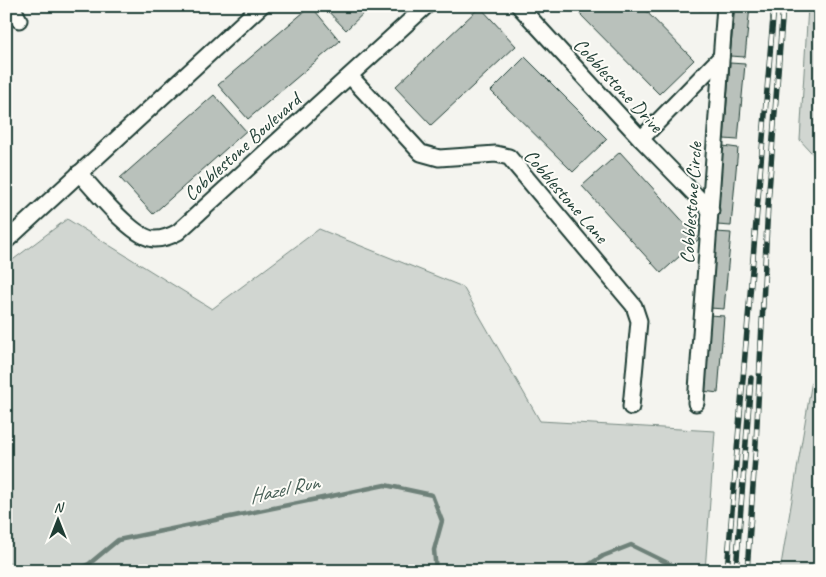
<svg xmlns="http://www.w3.org/2000/svg" width="826" height="577" viewBox="0 0 826 577" font-family="Caveat,sans-serif">
<style>
.green{fill:#d1d6d1;stroke:#788a82}
.lines{fill:none;stroke-linecap:round;stroke-linejoin:round}
.stream{stroke:#6e8179;stroke-width:4.5}
.building{fill:#b9c1bb;stroke:#1f3d34}
.minor-casing{stroke:#1f3d34;stroke-width:19}
.path{stroke:#1f3d34;stroke-width:2.5;stroke-dasharray:5 4;stroke-linecap:butt}
.minor{stroke:#fdfcf7;stroke-width:15}
.rail-casing{stroke:#1f3d34;stroke-width:5.5}
.rail{stroke:#fdfcf7;stroke-width:4;stroke-dasharray:11;stroke-linecap:butt}
.labels{text-anchor:middle;dominant-baseline:central;stroke-width:4;stroke-linejoin:round;paint-order:stroke}
.street-label{font-size:20px;fill:#1f3d34;stroke:#fdfcf7}
.water-label{font-size:21px;font-style:italic;fill:#475f56;stroke:#fdfcf7}
</style>
<rect width="100%" height="100%" fill="#f4f4ef"/>
<filter id="ink" filterUnits="userSpaceOnUse"><feTurbulence type="fractalNoise" baseFrequency=".02" numOctaves="2"/><feDisplacementMap in="SourceGraphic" scale="10" xChannelSelector="R" yChannelSelector="G"/><feConvolveMatrix kernelMatrix="1 2 1 2 8 2 1 2 1" color-interpolation-filters="sRGB"/></filter>
<g filter="url(#ink)">
<g class="green">
<path d="M808,6H820V162L800,140Z"/>
<path d="M67,219L212,309L319,229L463,287L540,421L715,431L705,571H6V265Z"/>
<path d="M820,333V571H780Z"/>
</g>
<g class="lines">
<g class="stream">
<path d="M6,563L24,571"/>
<path d="M74,571L89,564L118,540L385,485L432,495L442,521L434,550L436,571"/>
<path d="M579,571L603,556L631,545L684,571"/>
</g>
</g>
<g class="building">
<path d="M311,6L340,41L248,119L218,85Z"/>
<path d="M323,6H371L346,30Z"/>
<path d="M572,6H641L694,60L659,94Z"/>
<path d="M735,6H750L745,57L730,56Z"/>
<path d="M480,7L516,46L431,125L395,87Z"/>
<path d="M525,57L607,139L573,172L491,91Z"/>
<path d="M730,63L745,64L738,140L724,139Z"/>
<path d="M214,95L246,131L153,214L120,178Z"/>
<path d="M723,146L738,148L731,226L717,225Z"/>
<path d="M620,152L699,239L661,273L582,186Z"/>
<path d="M716,232L731,233L724,309L710,308Z"/>
<path d="M709,315L724,316L718,393L703,391Z"/>
</g>
<g class="lines">
<g class="minor-casing">
<g id="minor">
<path d="M12,6L19,20"/>
<path d="M519,6L641,139L711,211"/>
<path d="M350,76L421,153L439,158L496,154L509,157L634,306L639,321L631,407"/>
<path d="M641,139L721,57"/>
<path d="M79,173C94,189 134,240 155,239C164,239 171,236 178,232L426,6"/>
<path d="M6,241L261,6"/>
<path d="M696,403L725,6"/>
</g>
</g>
<g class="path">
<path d="M692,6L693,9L708,10"/>
<path d="M555,10L560,6"/>
</g>
<use href="#minor" class="minor"/>
<g class="rail-casing">
<g id="rail">
<path d="M727,571L774,6"/>
<path d="M736,571L751,378"/>
<path d="M747,571L756,443L768,204L783,6"/>
</g>
</g>
<use href="#rail" class="rail"/>
</g>
</g>
<g class="labels">
<g class="street-label">
<text transform="translate(618 85) rotate(47)">Cobblestone Drive</text>
<text transform="translate(242 147) rotate(-42)">Cobblestone Boulevard</text>
<text transform="translate(566 196) rotate(49)">Cobblestone Lane</text>
<text transform="translate(691 203) rotate(-86)">Cobblestone Circle</text>
</g>
<g class="water-label">
<text transform="translate(284 489) rotate(-12)">Hazel Run</text>
</g>
</g>
<rect width="826" height="577" fill="none" stroke="#fdfcf7" stroke-width="25"/>
<rect x="12" y="12" width="801" height="552" fill="none" stroke="#1f3d34" stroke-width="2" filter="url(#ink)"/>
<g transform="translate(58 520)" stroke="#fdfcf7" stroke-width="4" paint-order="stroke">
<path d="M0-4L9 19L0 12L-9 19Z" fill="#1f3d34"/>
<text y="-8" font-size="14" font-weight="bold" text-anchor="middle" fill="#1f3d34">N</text>
</g>
</svg>
